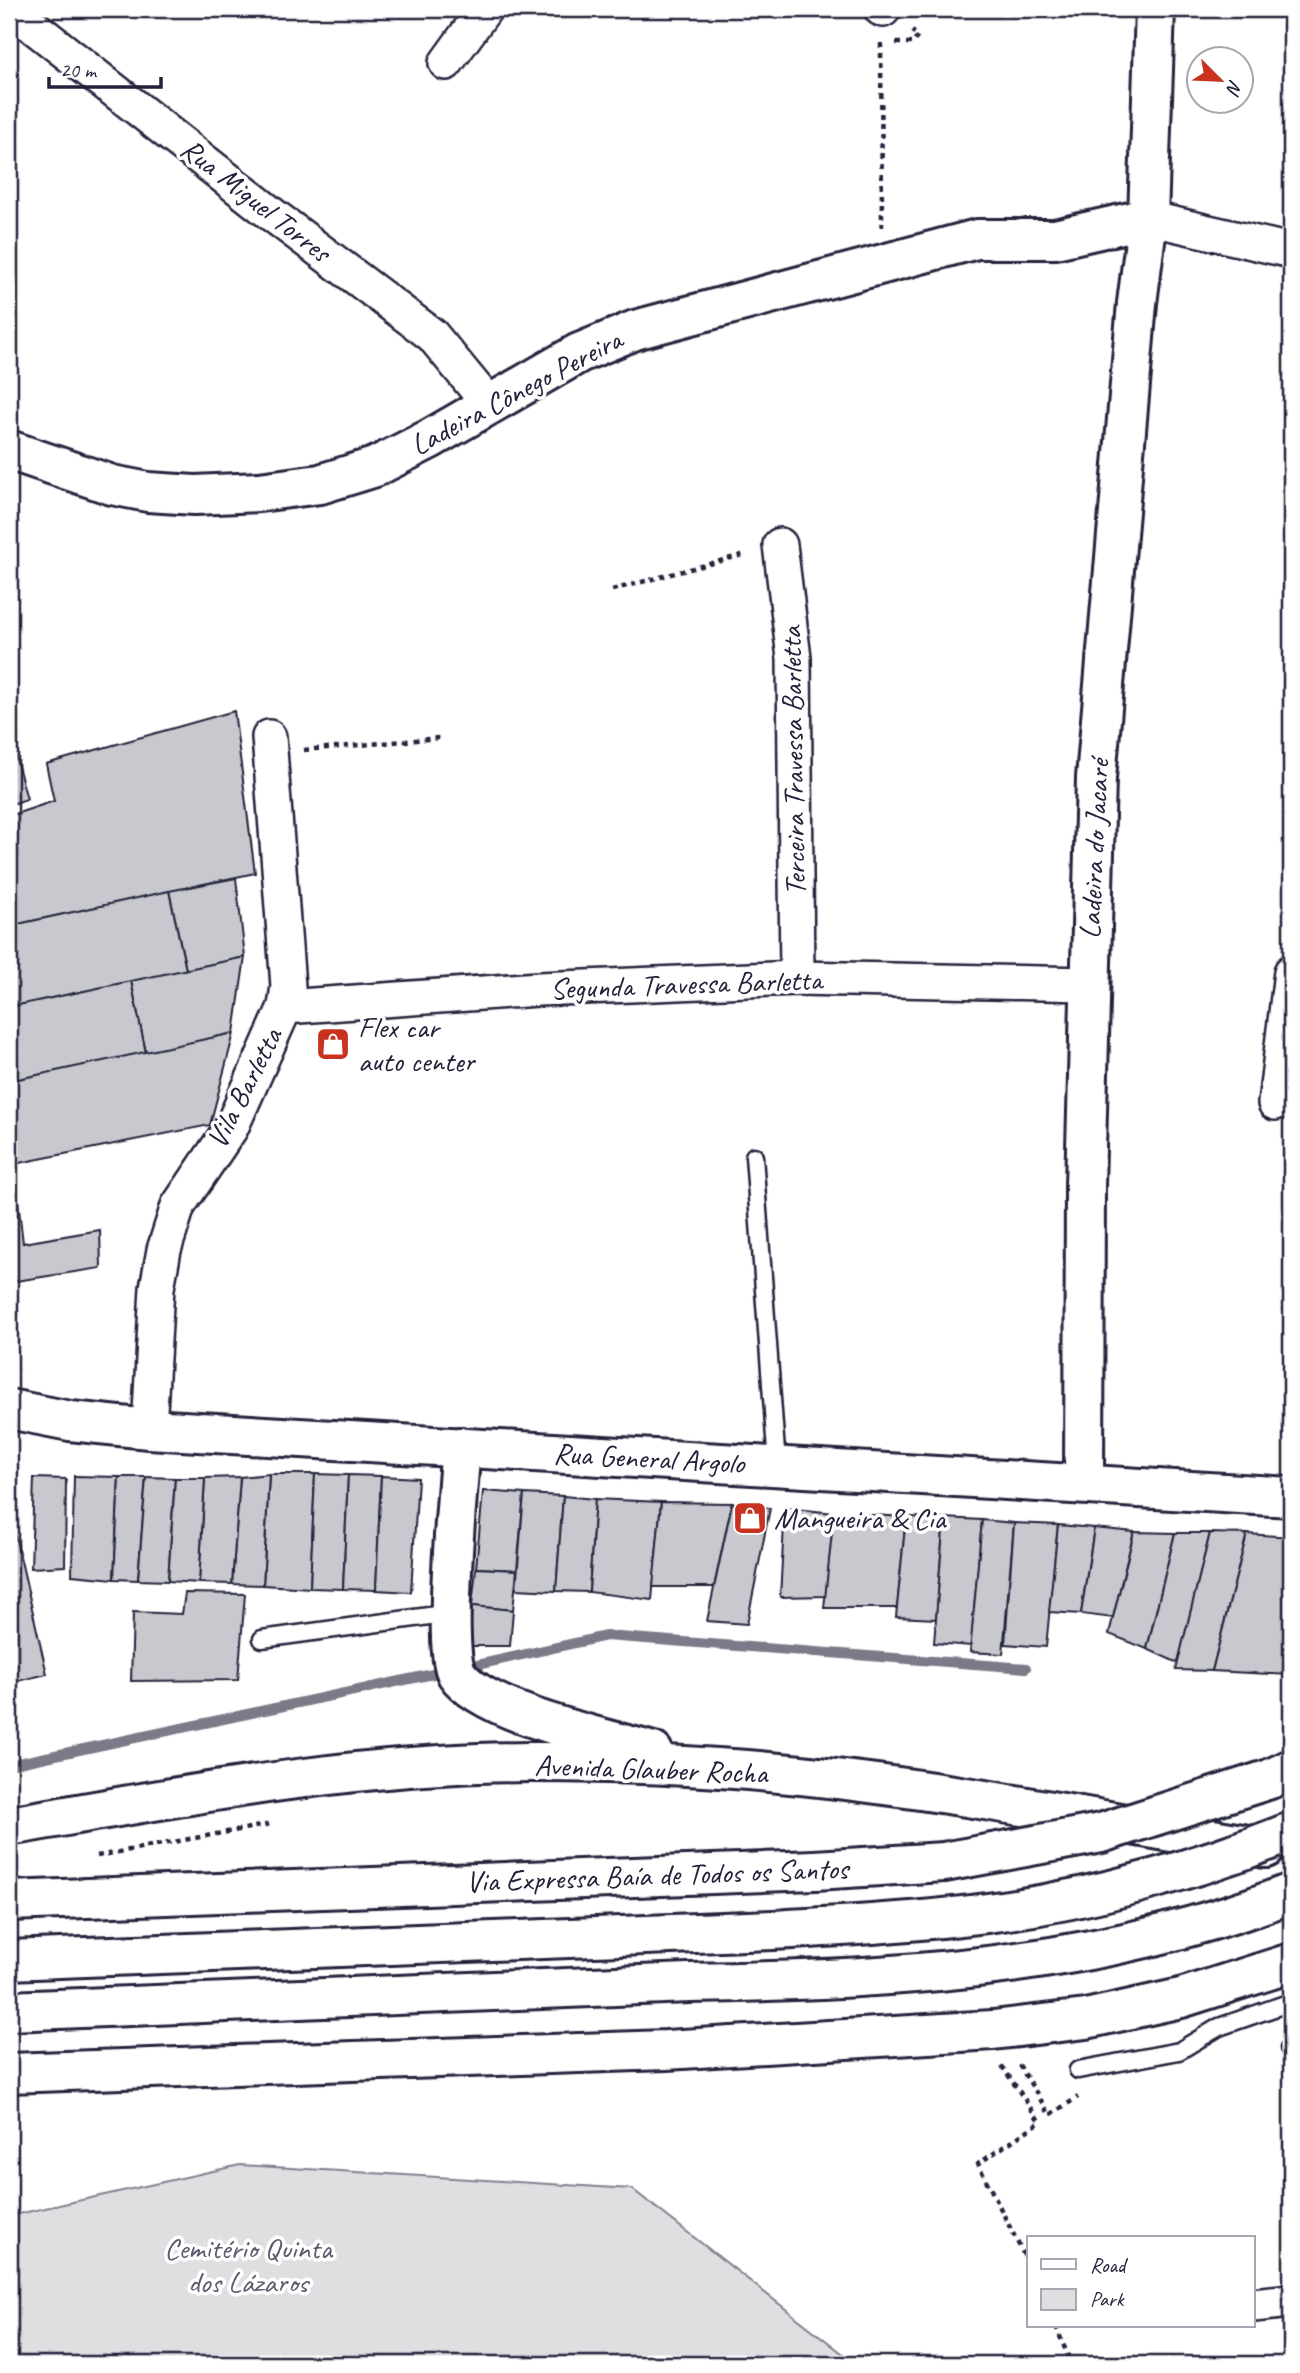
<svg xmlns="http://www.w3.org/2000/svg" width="1300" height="2373" viewBox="0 0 1300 2373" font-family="Caveat,sans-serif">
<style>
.green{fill:#dfdfe2;stroke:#80808e;stroke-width:2}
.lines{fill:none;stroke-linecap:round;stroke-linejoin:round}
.stream{stroke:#7a7a88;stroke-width:10}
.building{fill:#c8c8cf;stroke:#22223b;stroke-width:2}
.lane-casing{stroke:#22223b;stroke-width:21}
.street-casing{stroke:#22223b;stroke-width:38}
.secondary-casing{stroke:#22223b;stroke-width:44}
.primary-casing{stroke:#22223b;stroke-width:44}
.highway-casing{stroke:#22223b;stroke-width:44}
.path{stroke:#22223b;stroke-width:4.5;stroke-dasharray:5 5;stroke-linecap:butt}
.lane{stroke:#fff;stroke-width:16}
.street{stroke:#fff;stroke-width:33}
.secondary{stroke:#fff;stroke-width:38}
.primary{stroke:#fff;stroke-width:38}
.highway{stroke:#fff;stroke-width:38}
.primary-bridge-casing{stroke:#22223b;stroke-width:44;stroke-linecap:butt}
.highway-bridge-casing{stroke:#22223b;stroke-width:44;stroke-linecap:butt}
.primary-bridge{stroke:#fff;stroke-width:38}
.highway-bridge{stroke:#fff;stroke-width:38}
.labels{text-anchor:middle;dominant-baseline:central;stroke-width:7;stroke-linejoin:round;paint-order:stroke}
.street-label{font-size:30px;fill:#22223b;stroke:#fff}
.poi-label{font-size:30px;fill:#22223b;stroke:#fff;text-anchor:start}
.park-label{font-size:30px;fill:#5b5b6d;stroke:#fff}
</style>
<rect width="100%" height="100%" fill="#fff"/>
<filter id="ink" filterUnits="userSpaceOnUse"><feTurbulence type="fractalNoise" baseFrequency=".0143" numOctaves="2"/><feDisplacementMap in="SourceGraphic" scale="14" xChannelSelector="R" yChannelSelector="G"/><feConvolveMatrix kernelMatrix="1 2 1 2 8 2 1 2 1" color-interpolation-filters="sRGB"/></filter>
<g filter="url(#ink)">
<path class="green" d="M240,2165L632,2189L856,2364H9V2216Z"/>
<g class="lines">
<g class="stream">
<path d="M477,1665L606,1636L1026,1668"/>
<path d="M9,1765L433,1674"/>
</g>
</g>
<g class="building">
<path d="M234,711L255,873L9,926V816L54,801L46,764Z"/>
<path d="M9,733L27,799L9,805Z"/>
<path d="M236,878L245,957L186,970L169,891Z"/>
<path d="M169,891L186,970L9,1007V926Z"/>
<path d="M245,957L234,1033L146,1053L131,981Z"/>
<path d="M131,981L146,1053L9,1081V1007Z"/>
<path d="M234,1033L210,1125L9,1165V1081Z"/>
<path d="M18,1200L23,1243L100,1230L101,1268L9,1282V1202Z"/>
<path d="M269,1474H315L310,1588L263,1585Z"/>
<path d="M269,1474L263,1585L232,1584L240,1477Z"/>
<path d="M315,1474L348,1475L343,1589L310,1588Z"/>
<path d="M348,1475L381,1476L376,1590L343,1589Z"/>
<path d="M74,1476L119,1477L114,1579L72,1575Z"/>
<path d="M381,1476L418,1478L411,1592L376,1590Z"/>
<path d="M119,1477H146L138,1580L114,1579Z"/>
<path d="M146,1477L175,1478L168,1581L138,1580Z"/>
<path d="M240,1477L232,1584L199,1583L205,1478Z"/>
<path d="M34,1478L66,1479L65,1566L31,1568Z"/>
<path d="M175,1478H205L199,1583L168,1581Z"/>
<path d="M483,1491L524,1494L517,1570L476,1568Z"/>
<path d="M524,1494L563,1496L556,1591L516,1589Z"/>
<path d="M563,1496L595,1499L589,1592L556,1591Z"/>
<path d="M595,1499L661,1502L652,1600L589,1592Z"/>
<path d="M661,1502L732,1503L714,1587H653Z"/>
<path d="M732,1503L770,1508L747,1624L707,1621Z"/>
<path d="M785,1508L834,1513L826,1596L780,1597Z"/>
<path d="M834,1513L906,1517L897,1608H824Z"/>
<path d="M11,1517L47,1674L9,1683V1518Z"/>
<path d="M906,1517L944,1518L936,1619L896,1617Z"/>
<path d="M944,1518L982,1520L971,1646L934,1643Z"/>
<path d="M982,1520L1014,1523L1003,1654L970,1652Z"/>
<path d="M1014,1523L1058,1525L1046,1647L1005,1644Z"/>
<path d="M1058,1525L1094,1528L1081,1614L1049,1612Z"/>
<path d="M1094,1528L1134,1532L1113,1618L1081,1614Z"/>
<path d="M1134,1532L1175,1533L1147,1649L1109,1634Z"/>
<path d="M1175,1533H1210L1178,1663L1147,1649Z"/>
<path d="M1210,1533L1247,1534L1212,1671L1176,1670Z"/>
<path d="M1247,1534L1291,1537V1675L1212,1671Z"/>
<path d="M476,1568L517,1570L513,1610L472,1606Z"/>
<path d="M185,1593L245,1594L238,1680L131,1681L133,1612L182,1614Z"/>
<path d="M472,1606L513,1610L510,1646H469Z"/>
</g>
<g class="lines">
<g class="lane-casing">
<g id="lane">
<path d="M754,1156L777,1465"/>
<path d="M262,1639L451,1613"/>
<path d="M1289,2048H1291"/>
<path d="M1078,2070L1179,2051L1219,2027L1291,2002"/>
</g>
</g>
<g class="street-casing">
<g id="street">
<path d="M11,9L274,216L432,335L488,403"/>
<path d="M881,9L883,10"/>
<path d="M446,63L485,9"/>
<path d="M1148,218L1291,251"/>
<path d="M780,545L794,658L797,978"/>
<path d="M285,1007L538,989L797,978L1089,984"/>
<path d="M1275,1103L1291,972"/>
<path d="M149,1429L157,1288L164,1250L178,1206L231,1128L285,1007L288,986L269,737"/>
<path d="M1253,2305L1291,2301"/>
</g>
</g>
<g class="secondary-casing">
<g id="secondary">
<path d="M9,450L112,485L148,492L195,495L259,492L320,484L375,467L430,439L579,353L635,330L977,239H1055L1148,218"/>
<path d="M9,1409L70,1421L149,1429L1291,1497"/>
<path d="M461,1447C458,1484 442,1651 457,1674C483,1713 608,1739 653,1752"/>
<path d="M1084,1483L1085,1186L1096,778L1137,303L1148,218L1155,9"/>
<path d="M9,1826C182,1796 356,1762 533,1762C636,1762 742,1767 845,1780C986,1797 1126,1825 1266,1848"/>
</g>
</g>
<g class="primary-casing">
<g id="primary">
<path d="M9,1901L815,1870"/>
<path d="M9,2073L666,2050L993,2030L1086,2019L1181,1998L1291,1963"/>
</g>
</g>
<g class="highway-casing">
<g id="highway">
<path d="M9,1960L773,1930"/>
<path d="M9,2011L689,1983"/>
</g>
</g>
<g class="path">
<path d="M881,43L882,227"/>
<path d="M896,43H913L918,36L912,31"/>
<path d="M612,590L746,554"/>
<path d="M304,750L439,738"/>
<path d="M97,1856L271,1824"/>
<path d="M1019,2065L1050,2115L1078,2097"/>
<path d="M1002,2066L1040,2122L978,2164L1029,2265"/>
<path d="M1056,2326L1071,2364"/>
</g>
<use href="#lane" class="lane"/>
<use href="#street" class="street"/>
<use href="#secondary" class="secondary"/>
<use href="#primary" class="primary"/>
<use href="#highway" class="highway"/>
<g class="primary-bridge-casing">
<path id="primary-bridge" d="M815,1870L944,1862L1101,1833L1270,1779L1291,1769"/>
</g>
<g class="highway-bridge-casing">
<g id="highway-bridge">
<path d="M773,1930C844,1926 916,1922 987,1913C1090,1900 1195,1870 1291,1832"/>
<path d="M689,1983C893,1980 1100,1968 1291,1893"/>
</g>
</g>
<use href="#primary-bridge" class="primary-bridge"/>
<use href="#highway-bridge" class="highway-bridge"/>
</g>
</g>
<defs>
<g id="shop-square" transform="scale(1.75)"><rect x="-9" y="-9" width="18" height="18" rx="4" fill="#c8321e" stroke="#fff"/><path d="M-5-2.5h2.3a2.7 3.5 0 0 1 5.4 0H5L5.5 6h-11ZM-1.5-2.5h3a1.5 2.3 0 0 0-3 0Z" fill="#fff"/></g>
</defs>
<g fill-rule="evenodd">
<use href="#shop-square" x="333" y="1044"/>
<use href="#shop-square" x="750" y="1518"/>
</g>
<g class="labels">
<g class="street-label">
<text transform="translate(256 200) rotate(38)">Rua Miguel Torres</text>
<text transform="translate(516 392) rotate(-28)">Ladeira Cônego Pereira</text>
<text transform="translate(793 761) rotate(-91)">Terceira Travessa Barletta</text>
<text transform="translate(1094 849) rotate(-87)">Ladeira do Jacaré</text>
<text transform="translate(686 984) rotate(-2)">Segunda Travessa Barletta</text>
<text transform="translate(244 1088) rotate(-63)">Vila Barletta</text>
<text transform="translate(649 1458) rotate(3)">Rua General Argolo</text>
<text transform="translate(651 1769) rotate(2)">Avenida Glauber Rocha</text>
<text transform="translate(657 1875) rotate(-2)">Via Expressa Baía de Todos os Santos</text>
</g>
<g class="poi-label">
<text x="358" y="1027">Flex car<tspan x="358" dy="34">auto center</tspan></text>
<text x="774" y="1518">Mangueira &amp; Cia</text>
</g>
<g class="park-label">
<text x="248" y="2248">Cemitério Quinta<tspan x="248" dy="34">dos Lázaros</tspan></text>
</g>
</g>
<rect width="1300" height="2373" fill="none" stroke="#fff" stroke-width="35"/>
<rect x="18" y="18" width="1265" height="2338" fill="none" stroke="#22223b" stroke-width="2.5" filter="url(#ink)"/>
<rect x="1027" y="2236" width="228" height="91" fill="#ffffff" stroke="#a7a7b1" stroke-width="2"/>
<rect x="1041" y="2259" width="35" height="10" fill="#ffffff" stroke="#a7a7b1" stroke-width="2"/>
<text x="1090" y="2272" font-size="21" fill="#22223b">Road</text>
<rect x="1041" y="2289" width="35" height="21" fill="#dfdfe2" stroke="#a7a7b1" stroke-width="2"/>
<text x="1090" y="2306" font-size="21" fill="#22223b">Park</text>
<g transform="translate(1220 80) rotate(114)"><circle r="33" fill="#ffffff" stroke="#a7a7b1" stroke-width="2"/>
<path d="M0-5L12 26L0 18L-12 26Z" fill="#c8321e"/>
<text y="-10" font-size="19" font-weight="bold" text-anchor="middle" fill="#22223b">N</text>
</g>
<path d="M49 77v10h112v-10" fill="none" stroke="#22223b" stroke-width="3.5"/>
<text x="60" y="77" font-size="21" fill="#22223b" stroke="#ffffff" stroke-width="5" paint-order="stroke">20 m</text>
</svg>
